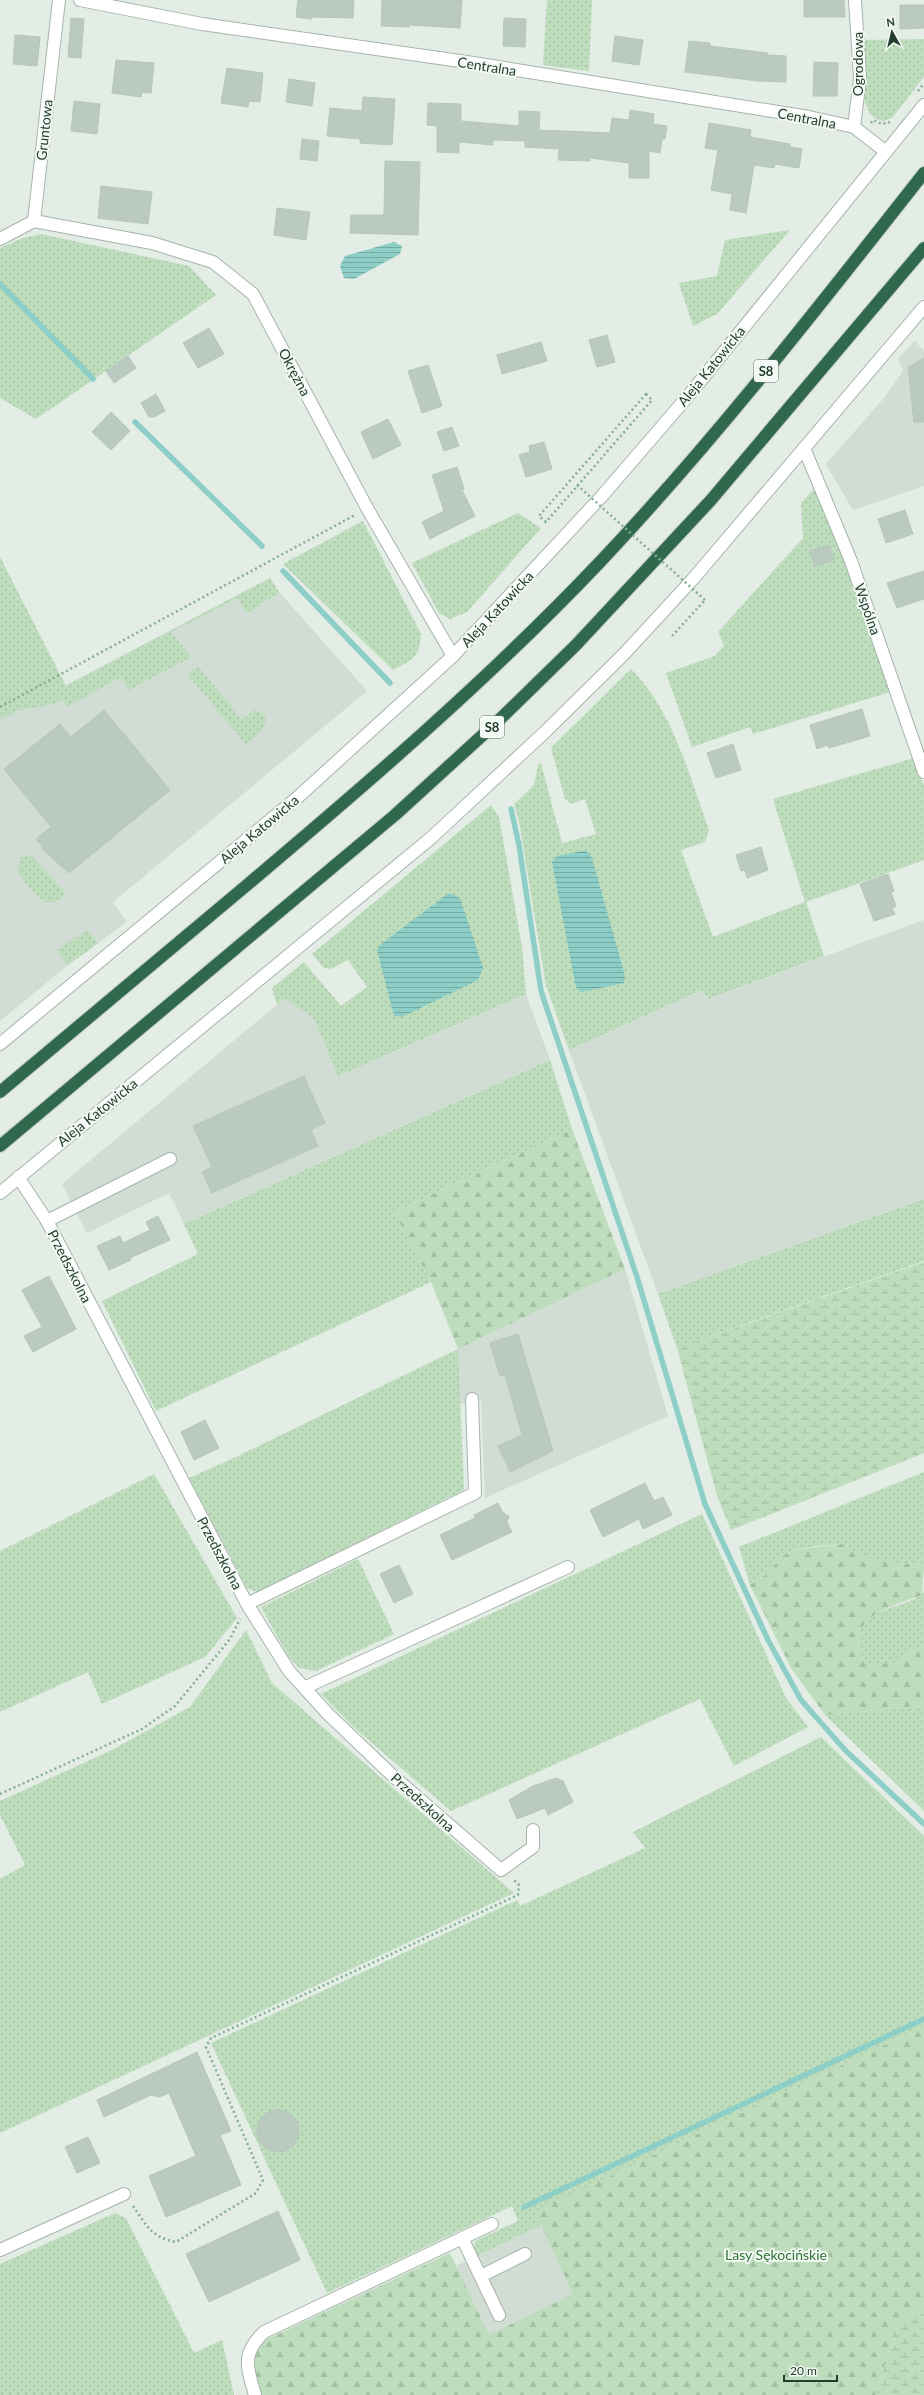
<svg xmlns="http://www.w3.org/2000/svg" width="924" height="2395" viewBox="0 0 924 2395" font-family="Lato,sans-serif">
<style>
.built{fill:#d1dcd4}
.green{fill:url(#green-dots)}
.forest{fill:url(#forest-firs)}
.wetland{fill:url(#wetland-marsh)}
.water{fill:url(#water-rules)}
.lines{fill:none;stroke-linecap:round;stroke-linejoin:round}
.stream{stroke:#8dcfc7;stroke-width:5.5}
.building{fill:#bbcac0;stroke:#b5c6ba}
.minor-casing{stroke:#a6b4ab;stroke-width:14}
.highway-casing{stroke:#c1c9c5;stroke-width:14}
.path{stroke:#84af96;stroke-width:2.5;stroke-dasharray:2 3;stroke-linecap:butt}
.minor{stroke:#fff;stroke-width:12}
.highway{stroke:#30684d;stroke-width:12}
.path-bridge{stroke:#84af96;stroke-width:2.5;stroke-dasharray:2 3;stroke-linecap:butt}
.labels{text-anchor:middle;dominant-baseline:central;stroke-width:4;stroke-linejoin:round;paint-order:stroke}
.shield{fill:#f3f9f4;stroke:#61756a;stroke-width:1}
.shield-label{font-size:13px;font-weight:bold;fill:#233d2f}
.street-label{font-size:14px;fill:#233d2f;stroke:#f3f9f4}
.park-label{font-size:14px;fill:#2f7236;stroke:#f3f9f4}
</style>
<defs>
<pattern id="green-dots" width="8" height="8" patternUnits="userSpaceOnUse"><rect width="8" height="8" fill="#bdddbc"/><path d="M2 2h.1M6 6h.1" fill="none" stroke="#a2bfa2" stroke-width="1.8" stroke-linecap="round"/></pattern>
<pattern id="forest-firs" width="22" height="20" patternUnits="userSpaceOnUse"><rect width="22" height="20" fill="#bdddbc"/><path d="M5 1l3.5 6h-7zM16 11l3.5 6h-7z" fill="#a2bfa2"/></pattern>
<pattern id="wetland-marsh" width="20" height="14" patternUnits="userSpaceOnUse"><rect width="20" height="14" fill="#bdddbc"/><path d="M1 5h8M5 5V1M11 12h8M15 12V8" fill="none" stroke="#a2bfa2"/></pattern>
<pattern id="water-rules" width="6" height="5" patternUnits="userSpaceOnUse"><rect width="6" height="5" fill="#8dcfc7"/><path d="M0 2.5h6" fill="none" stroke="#73a9a2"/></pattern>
</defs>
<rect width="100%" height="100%" fill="#e3ece5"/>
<g class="built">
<path d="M915,341L924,351V486L853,510L826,464L884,398L903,371L898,358Z"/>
<path d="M270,578L279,592L367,691L113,902L127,922L68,965L0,1021V720Z"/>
<path d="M924,920V1199L658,1294L569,1050L702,990L708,999Z"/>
<path d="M526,994L550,1060L184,1224L169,1193L87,1233L62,1184L285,998L314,1019L338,1076Z"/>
<path d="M625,1269L668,1416L485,1498L481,1399L460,1404L458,1349Z"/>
<path d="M542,2225L574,2294L489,2336L456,2266Z"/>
</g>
<g class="green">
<path d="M547,0H592L589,71L543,65Z"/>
<path d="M924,39V77L892,118L883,121L876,119L870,114L864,100L861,40Z"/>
<path d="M790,230L717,314L693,326L679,283L717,276L725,240Z"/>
<path d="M41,234L189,266L216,295L36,419L0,398V248L23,238Z"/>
<path d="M814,489L831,524L890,692L753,734L750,727L692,747L666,673L715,656L724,646L718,632L803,538L801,503Z"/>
<path d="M518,513L541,528L467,612L450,619L439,613L412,563Z"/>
<path d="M363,521L421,634C420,657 412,660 393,670L283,564Z"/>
<path d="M0,557L66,686L270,578L279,592L247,613L237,598L171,632L191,657L129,690L121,677L67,707L63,700L54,704L19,710L0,720Z"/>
<path d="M198,666L242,720L255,710L266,716C266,730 256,736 246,744L187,674Z"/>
<path d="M631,669C673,711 689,775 709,830L705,842L681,850L713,937L805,902L773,799L914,758L924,786V860L806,902L824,956L708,999L702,990L569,1050L546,986L519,821L514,804L534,785L538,765L541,763L562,843L596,834L585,799L572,804L565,799L551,748Z"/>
<path d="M491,805L499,817L522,947L526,994L338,1076L314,1019L285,998L277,1005L272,988L304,962L341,1006L367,987L348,960L331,969L324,968L312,954Z"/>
<path d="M26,855L32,856L66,894C43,916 32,889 18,872L20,858Z"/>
<path d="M87,930L98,943L68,965L57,950Z"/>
<path d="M550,1060L572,1129L394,1212L431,1282L156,1411L102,1301L198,1254L184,1224Z"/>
<path d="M924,1199V1261L677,1348L658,1294Z"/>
<path d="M458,1349L464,1490L257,1592L247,1588L189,1478L234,1458Z"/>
<path d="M924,1472V1566L922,1564L893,1563L868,1559L842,1544L817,1546L793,1550L781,1557L767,1574L750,1585L739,1547Z"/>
<path d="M154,1474L237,1618L205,1657L102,1704L88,1672L0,1712V1551Z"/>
<path d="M702,1514L786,1698L808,1727L734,1766L700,1699L451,1811L351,1725L321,1694Z"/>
<path d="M358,1559L394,1634L316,1671L299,1668L288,1656L261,1607Z"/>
<path d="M924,1592V1643L894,1662L869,1666C862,1658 860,1655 859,1644C853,1607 912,1608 924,1592Z"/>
<path d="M246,1630L272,1683L514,1893L0,2133V1879L25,1865L0,1815V1801L110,1751L190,1707Z"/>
<path d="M924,1706V1811L825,1715Z"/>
<path d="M821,1737L924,1836V2026L536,2212L542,2225L475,2257L473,2250L475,2241L518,2221L512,2206L327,2293L211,2043L517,1900L520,1906L645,1848L633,1832Z"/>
<path d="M115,2213L126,2218L194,2353L222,2340L234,2395H0V2264Z"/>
</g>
<g class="forest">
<path d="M572,1129L625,1269L458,1349L431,1282L394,1212Z"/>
<path d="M842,1544C874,1562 885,1563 922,1564L924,1566L922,1595C901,1603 854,1614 859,1644C860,1655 862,1658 869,1665L894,1662L924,1643V1706L825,1715L791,1668L750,1585L767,1574L781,1557L793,1550Z"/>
<path d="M924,2026V2303L900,2322L875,2392L876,2395H260C254,2373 251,2364 261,2342L450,2253L489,2335L573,2294L535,2212Z"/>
</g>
<g class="wetland">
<path d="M924,1262V1453L731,1530L717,1496L677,1348Z"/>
<path d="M924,2303V2395H876L875,2392L900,2322Z"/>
</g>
<g class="water">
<path d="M394,242L402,246L400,254L354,279L344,278L340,266L345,256Z"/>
<path d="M586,850L592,858L625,976L624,983L581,992L576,988L552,862L557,856Z"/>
<path d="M449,893L460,898L483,968L478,980L402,1017L394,1016L377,950L381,944Z"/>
</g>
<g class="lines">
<g class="stream">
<path d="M0,284L93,379"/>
<path d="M135,422L262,546"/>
<path d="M283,571L390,683"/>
<path d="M511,809L519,845L541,991L637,1277L705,1504L768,1640L801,1700L845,1750L924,1824"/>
<path d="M524,2207L924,2019"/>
</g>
</g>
<g class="building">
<path d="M298,0H354L353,18L312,17V19L296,17Z"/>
<path d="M382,0H462L460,28L409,25V27L381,26Z"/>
<path d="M804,0H844L845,17H804Z"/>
<path d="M900,5H924V28L900,29Z"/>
<path d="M71,18L84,19L81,58L68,57Z"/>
<path d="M504,18L526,19L525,47L503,46Z"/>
<path d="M15,35L40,37L37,66L13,64Z"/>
<path d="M615,36L643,40L639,65L612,61Z"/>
<path d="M689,41L710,43V46L768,53L767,55L786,56V82L758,81L685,72Z"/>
<path d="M116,60L154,63L151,93L142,92L141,97L112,93Z"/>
<path d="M814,62L838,63L837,96H813Z"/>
<path d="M227,68L263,73L260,102L249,101L248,107L221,103Z"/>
<path d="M289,79L315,83L312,106L286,102Z"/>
<path d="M363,97L395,99L392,145L360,143V139L327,136L330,108L362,111Z"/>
<path d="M74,101L100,104L97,134L71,131Z"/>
<path d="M428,103L461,104V121L519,126V111L540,112L539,130L610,133L612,118L629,120L630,110L654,114L653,124L667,126L665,139H662L660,153L649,151V178H629V163L590,158V161L558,160L559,149L525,147V141L493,140V145L459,142V153L437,152V126L427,125Z"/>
<path d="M709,123L751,130L750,137L790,144V147L802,149L799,168L775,164L774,168L754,165L746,213L730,210L732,194L711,190L718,150L705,148Z"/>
<path d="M302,139L319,141L317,161L300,159Z"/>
<path d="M385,161L420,162L418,235L350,233L351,215H384Z"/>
<path d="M101,186L152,192L148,224L98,218Z"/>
<path d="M277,208L310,212L306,240L274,235Z"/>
<path d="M209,328L224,354L198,368L183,343Z"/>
<path d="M607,335L615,362L597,367L589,340Z"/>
<path d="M541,342L547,361L502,374L497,355Z"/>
<path d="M128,356L136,368L114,383L106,371Z"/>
<path d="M924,358V422H914L908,367Z"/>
<path d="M428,365L442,406L422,413L408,371Z"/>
<path d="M156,394L165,411L154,417H149L141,403Z"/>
<path d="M111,412L130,431L111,450L92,432Z"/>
<path d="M388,419L401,445L373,459L361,432Z"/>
<path d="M452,427L459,446L444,451L437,432Z"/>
<path d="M544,442L552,469L526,477L519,455L530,452L529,446Z"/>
<path d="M457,467L464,489L462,490L475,516L430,539L422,522L444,511L432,475Z"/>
<path d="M905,510L913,534L886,543L878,519Z"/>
<path d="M829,545L834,560L815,566L810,551Z"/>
<path d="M924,571V599L897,608L887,583Z"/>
<path d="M862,709L870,736L829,748L828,745L817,749L810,725Z"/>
<path d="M104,710L170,790L69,873L41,848L43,847L36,839L51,827L4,769L60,724L71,737Z"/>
<path d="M733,744L741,770L716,778L707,753Z"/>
<path d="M761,847L768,870L747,878L745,870L741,871L736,855Z"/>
<path d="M888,874L894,891L891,892L896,906L892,908L895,914L874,921L860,884Z"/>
<path d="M304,1076L325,1123L311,1130L318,1146L212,1193L202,1172L212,1167L193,1126Z"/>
<path d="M158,1216L170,1240L130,1258L131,1260L109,1270L97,1246L120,1236L123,1243L150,1230L146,1222Z"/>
<path d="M49,1276L76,1329L33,1352L24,1336L42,1327L22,1290Z"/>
<path d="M518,1334L553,1451L510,1472L498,1446L522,1435L505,1375L500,1376L490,1343Z"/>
<path d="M205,1420L219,1448L194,1460L181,1432Z"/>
<path d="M645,1483L654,1501L663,1497L672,1515L643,1529L639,1519L603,1537L590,1510Z"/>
<path d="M498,1503L503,1513L509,1516L507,1522L512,1532L452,1560L440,1535L475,1518L474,1515Z"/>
<path d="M399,1565L413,1594L394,1603L380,1574Z"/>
<path d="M556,1778L563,1781L573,1802L548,1815L545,1808L517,1819L509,1800L533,1786Z"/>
<path d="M197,2052L231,2131L220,2135L241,2185L166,2217L149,2176L196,2156L169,2093L159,2097L151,2095L104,2117L97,2100Z"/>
<circle cx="278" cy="2131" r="21"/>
<path d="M88,2137L100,2163L77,2173L65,2147Z"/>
<path d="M278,2211L300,2260L209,2302L186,2254Z"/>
</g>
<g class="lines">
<g class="minor-casing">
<g id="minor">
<path d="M80,0L202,24L467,62L809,117L854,127L886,152"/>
<path d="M854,127L860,78L855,0"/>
<path d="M34,221L152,243L213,262L253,294L367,508L453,656"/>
<path d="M0,239L34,221L59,0"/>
<path d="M804,448L851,561L924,772"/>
<path d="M0,1044L298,797L453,656L602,496L689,395L924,105"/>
<path d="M18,1177L47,1221L247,1604L289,1671L328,1714L393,1776L501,1870L533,1847V1830"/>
<path d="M0,1193L431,838L546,731L624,654L693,579L924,307"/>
<path d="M47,1221L170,1159"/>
<path d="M247,1604L475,1493L472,1399"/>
<path d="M306,1687L568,1567"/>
<path d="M463,2240L499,2315"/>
<path d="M0,2250L124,2194"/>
<path d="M481,2276L525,2254"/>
<path d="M255,2395C247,2367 241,2354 264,2332L492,2224"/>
</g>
</g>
<g class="highway-casing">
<g id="highway">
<path d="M0,1092C82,1023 164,954 247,885C369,782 490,678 600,562C716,439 820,305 924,173"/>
<path d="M0,1146L395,815L496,723L576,645L711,500L924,248"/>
</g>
</g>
<g class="path">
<path d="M918,91L924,83"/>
<path d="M871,123L873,120L882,124L890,122"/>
<path d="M646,394L652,400L546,522L539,516Z"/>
<path d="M672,636L705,600"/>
<path d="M0,707L355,515"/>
<path d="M0,1794L142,1729L175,1706L230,1639L240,1619"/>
<path d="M133,2206C147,2226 151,2237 176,2242L256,2193L263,2180L206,2047L211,2038L518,1895L519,1885L513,1879"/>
</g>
<use href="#minor" class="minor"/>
<use href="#highway" class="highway"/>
<path class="path-bridge" d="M577,485L705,600"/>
</g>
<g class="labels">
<g class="shield">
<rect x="754" y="360" width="24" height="22" rx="3"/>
<rect x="480" y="716" width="24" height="22" rx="3"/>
</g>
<g class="shield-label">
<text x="766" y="371">S8</text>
<text x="492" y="727">S8</text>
</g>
<g class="street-label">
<text transform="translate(857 64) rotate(-90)">Ogrodowa</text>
<text transform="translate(487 66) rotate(9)">Centralna</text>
<text transform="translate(807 118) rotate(11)">Centralna</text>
<text transform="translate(44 130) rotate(-84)">Gruntowa</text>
<text transform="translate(711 366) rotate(-51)">Aleja Katowicka</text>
<text transform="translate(295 372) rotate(62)">Okrężna</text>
<text transform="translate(497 609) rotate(-47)">Aleja Katowicka</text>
<text transform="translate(868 609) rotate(71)">Wspólna</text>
<text transform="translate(259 829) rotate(-40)">Aleja Katowicka</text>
<text transform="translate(97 1112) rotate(-39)">Aleja Katowicka</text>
<text transform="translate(70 1266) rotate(63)">Przedszkolna</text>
<text transform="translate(220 1553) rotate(62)">Przedszkolna</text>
<text transform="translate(423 1802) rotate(42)">Przedszkolna</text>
</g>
<g class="park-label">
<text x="776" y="2254">Lasy Sękocińskie</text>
</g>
</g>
<g transform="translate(892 32) rotate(352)" stroke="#f3f9f4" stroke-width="3" paint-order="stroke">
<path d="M0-3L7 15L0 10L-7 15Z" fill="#233d2f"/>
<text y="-6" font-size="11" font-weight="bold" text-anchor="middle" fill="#233d2f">N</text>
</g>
<path d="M784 2375v6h53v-6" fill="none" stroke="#233d2f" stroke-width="2"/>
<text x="790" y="2375" font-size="12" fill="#233d2f" stroke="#f3f9f4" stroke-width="3" paint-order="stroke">20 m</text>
</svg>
